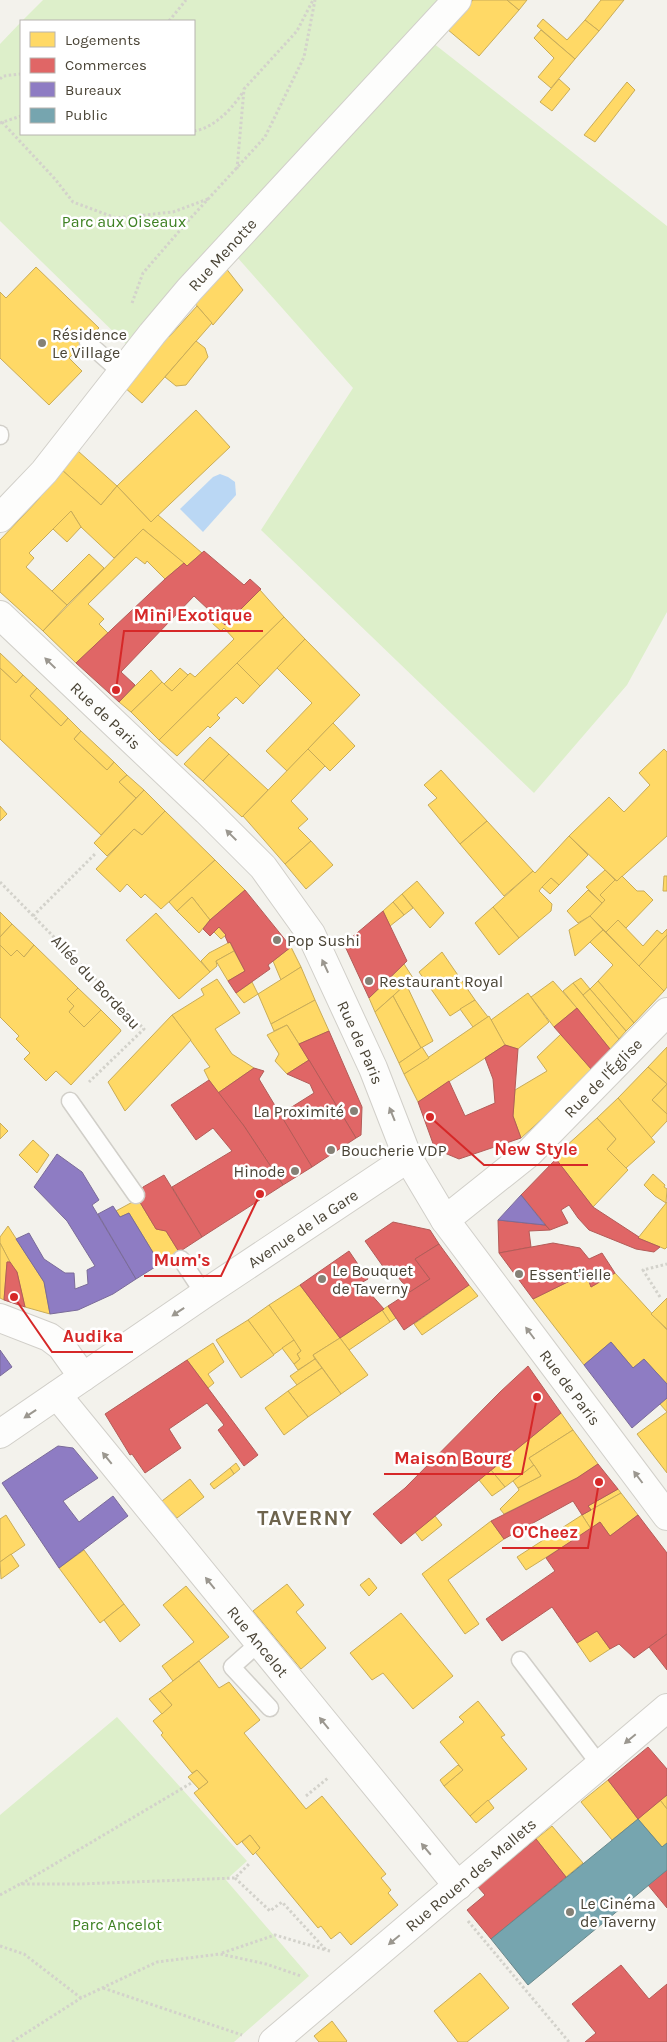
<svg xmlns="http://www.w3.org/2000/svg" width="667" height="2042" viewBox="0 0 667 2042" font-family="Karla,sans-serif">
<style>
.green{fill:#ddefca}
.water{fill:#bad7f4}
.homes{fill:#ffd966;stroke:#c9ac58}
.shops{fill:#e06666;stroke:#b35c58}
.offices{fill:#8e7cc3;stroke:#7a6b99}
.public{fill:#76a5af;stroke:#69888b}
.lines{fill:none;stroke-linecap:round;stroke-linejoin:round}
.service-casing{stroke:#d1cfc9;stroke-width:19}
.minor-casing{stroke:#d1cfc9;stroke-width:30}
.tertiary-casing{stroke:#d1cfc9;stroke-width:30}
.path{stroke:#d3d2cb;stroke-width:3;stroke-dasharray:2.5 2.5;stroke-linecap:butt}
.service{stroke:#fdfdfc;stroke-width:16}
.minor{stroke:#fdfdfc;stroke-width:28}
.tertiary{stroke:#fdfdfc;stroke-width:28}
.oneway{fill:#9b978f}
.poi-dot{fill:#858176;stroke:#fff;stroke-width:2}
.labels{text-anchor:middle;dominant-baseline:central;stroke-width:5;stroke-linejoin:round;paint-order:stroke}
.park-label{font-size:16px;fill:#3f8224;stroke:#fff}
.street-label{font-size:16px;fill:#4a4436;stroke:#fff}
.poi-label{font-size:16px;fill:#4a4436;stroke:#fff;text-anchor:start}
.district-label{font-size:21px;font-weight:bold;letter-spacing:1px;fill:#6e644d;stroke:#fff}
.leader{fill:none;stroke:#d62828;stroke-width:2}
.callout-dot{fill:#d62828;stroke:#fff;stroke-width:2}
.callout-label{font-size:18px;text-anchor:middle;font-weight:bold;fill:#d62828;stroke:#fff;stroke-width:5;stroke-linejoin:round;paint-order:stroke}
</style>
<rect width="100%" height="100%" fill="#f3f2ec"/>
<g class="green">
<path d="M43,0H445L128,346L0,221V44L21,22V134H194V21H22Z"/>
<path d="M424,36L667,226V612L627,685L534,793L261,530L353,388L229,248Z"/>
<path d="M117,1717L247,1861L226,1880L309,1976L234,2042H0V1815Z"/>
</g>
<path class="water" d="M220,474L228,477L235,482L236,495L203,532L180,509L213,477Z"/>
<g class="homes">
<path d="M473,0H507L519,10L479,56L447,29Z"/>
<path d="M507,0H527L519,10Z"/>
<path d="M601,0H624L599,31L585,20Z"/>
<path d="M543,19L567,40L585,20L599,31L575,59L537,26Z"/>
<path d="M541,30L575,59L551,88L538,77L554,58L534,38Z"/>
<path d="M559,79L570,89L552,111L540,102Z"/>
<path d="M627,82L635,90L595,142L584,135Z"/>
<path d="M36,267L99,328L69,358L82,371L49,405L0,358V292L6,298Z"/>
<path d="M225,267L243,290L213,325L194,302Z"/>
<path d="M197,306L212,323L142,403L123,386L166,335L169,337Z"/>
<path d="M196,341L205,348L208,357L186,385L176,386L165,377Z"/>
<path d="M196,410L230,447L151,522L117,486Z"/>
<path d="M78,451L117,486L101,505L62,470Z"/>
<path d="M62,470L101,505L117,486L151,522L158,515L202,553L187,566L143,529L114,558L81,527L71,511L29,553L34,558L26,567L67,605L43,631L0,592V540L36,502Z"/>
<path d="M71,511L81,527L67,542L53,529Z"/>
<path d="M143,529L184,563L165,579L147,561L145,564L136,557L88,604L104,619L99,624L108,633L76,663L43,631Z"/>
<path d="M89,554L104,568L67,605L52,591Z"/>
<path d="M260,590L284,617L159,740L131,712L162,682L172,691L190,673L195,677L234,639L224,628L221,631L212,623L217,617L225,625Z"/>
<path d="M284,617L305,639L260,686L237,663Z"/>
<path d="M305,639L360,695L287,771L266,751L312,703L277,668Z"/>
<path d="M0,653L23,675L16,683L0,668Z"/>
<path d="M237,663L260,686L243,704L236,697L217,715L220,718L210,728L208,726L177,756L159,740Z"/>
<path d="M0,668L16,683L23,675L37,688L30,696L61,726L68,718L81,731L74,739L107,770L114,762L127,775L119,782L136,798L101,835L0,739Z"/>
<path d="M180,668L188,675L172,691L164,684Z"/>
<path d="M151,670L162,682L131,712L119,702Z"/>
<path d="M37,688L68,718L61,726L30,696Z"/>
<path d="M333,723L355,746L330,771L308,749Z"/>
<path d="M81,731L114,762L107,770L74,739Z"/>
<path d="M210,737L229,754L203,781L184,764Z"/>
<path d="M308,749L325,766L291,801L308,819L298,828L311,841L285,864L243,816Z"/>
<path d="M664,749L667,752V836L617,881L569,836L609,797L624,812L650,785L639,773Z"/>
<path d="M229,754L268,790L242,817L203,781Z"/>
<path d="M441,770L487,821L460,844L428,805L437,798L424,785Z"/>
<path d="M127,775L144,790L136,798L119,782Z"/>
<path d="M144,790L165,811L142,835L134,829L107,856L94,843Z"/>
<path d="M0,806L7,814L0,821Z"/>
<path d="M165,811L215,860L161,909L145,894L141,898L127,884L120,892L96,869L134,829L142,835Z"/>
<path d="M487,821L533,871L504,896L460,844Z"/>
<path d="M569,836L588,855L559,885L551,878L542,887L539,891L552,904L551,911L519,938L493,907L533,871L535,873Z"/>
<path d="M311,841L333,865L306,889L285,864Z"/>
<path d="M215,860L245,890L210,920L192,897L177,911L169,902Z"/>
<path d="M605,870L615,880L600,895L605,900L602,903L586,887Z"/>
<path d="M622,876L637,891H644L653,900L626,928L618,920L606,932L590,916L605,900L600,895L615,880L617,881Z"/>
<path d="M664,876H667V891H663Z"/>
<path d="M551,878L559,885L550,894L542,887Z"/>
<path d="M417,881L444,913L430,928L402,894Z"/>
<path d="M588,890L602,903L590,916L578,923L567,911Z"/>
<path d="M402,894L413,908L404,915L393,902Z"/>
<path d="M192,897L210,920L199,933L177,911Z"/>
<path d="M393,902L404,915L390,926L383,911Z"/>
<path d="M493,907L519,938L499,955L475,923Z"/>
<path d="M0,912L12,924L0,937Z"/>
<path d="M156,913L210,972L179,999L126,940Z"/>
<path d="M590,916L603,930L575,956L569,930Z"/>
<path d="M618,920L643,946L657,930L662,934L667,929V935L639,966L606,932Z"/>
<path d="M12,924L34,945L24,957L17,950L11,956L0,945V937Z"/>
<path d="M219,927L226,935L221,939L214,932Z"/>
<path d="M603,930L664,991L634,1023L598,981L613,965L590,942Z"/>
<path d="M667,935V987L664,991L639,966Z"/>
<path d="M230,942L234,951L216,961L217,966L210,972L201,961L209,953Z"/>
<path d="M0,945L11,956L17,950L24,957L34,945L78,988L67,999L74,1006L69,1012L84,1027L101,1010L120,1029L121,1031L71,1085L56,1071L46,1081L24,1059L30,1053L16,1039L19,1036L0,1017Z"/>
<path d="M291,947L301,967L281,980L273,961Z"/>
<path d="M234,951L245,971L228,981L216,961Z"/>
<path d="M442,952L475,1000L450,1016L419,972Z"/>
<path d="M404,964L413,978L375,1012L369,998Z"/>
<path d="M301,967L315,1000L271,1024L258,994Z"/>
<path d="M581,978L590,989L583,995L573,983Z"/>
<path d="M217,979L240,1013L215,1029L232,1054L254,1068L218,1093L209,1080L204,1070L210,1067L172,1015L204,995L201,989Z"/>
<path d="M553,981L577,1008L554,1027L531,997Z"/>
<path d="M598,981L634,1023L626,1031L590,989Z"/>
<path d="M252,982L258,994L244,1003L236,993Z"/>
<path d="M573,983L619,1039L610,1049L563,991Z"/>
<path d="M406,984L433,1041L421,1048L393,996Z"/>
<path d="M78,988L101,1010L84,1027L69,1012L74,1006L67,999Z"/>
<path d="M590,989L626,1031L619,1039L583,995Z"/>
<path d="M528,993L549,1022L518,1049L505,1045L491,1020Z"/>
<path d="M393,996L421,1048L399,1063L375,1012Z"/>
<path d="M315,1000L329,1031L299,1044L287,1025L274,1031L271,1024Z"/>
<path d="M475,1000L488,1017L473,1027L460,1009Z"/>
<path d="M172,1015L191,1040L125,1111L108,1082Z"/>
<path d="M489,1016L505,1045L418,1102L404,1074Z"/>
<path d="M287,1025L309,1060L287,1074L275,1061L279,1054L267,1035Z"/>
<path d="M561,1034L592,1070L574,1090L521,1138L513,1116L515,1090L547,1071L537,1057Z"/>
<path d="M422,1047L429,1058L404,1074L399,1063Z"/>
<path d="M667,1047V1114L652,1100L667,1084L648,1067Z"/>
<path d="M648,1067L667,1084L652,1100L667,1114V1121L650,1139L618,1098Z"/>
<path d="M618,1098L655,1142L626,1168L607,1149L616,1139L597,1118Z"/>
<path d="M597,1118L616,1139L607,1149L628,1170L593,1207L554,1157Z"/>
<path d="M0,1123L8,1131L0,1139Z"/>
<path d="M33,1140L49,1155L37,1173L19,1155Z"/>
<path d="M653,1174L665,1185L664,1187L667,1189L666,1203L655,1196L644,1185Z"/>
<path d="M138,1199L156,1229L166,1231L179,1252L160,1264L129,1213L120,1217L116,1211Z"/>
<path d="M667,1202V1247L665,1249L638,1238Z"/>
<path d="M8,1226L44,1282L50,1314L25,1307L17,1272L12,1266L0,1243V1237Z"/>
<path d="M0,1243L10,1262H7L4,1300L0,1298Z"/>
<path d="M586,1273L591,1287L615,1273L667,1330V1384L644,1359L633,1368L611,1342L584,1365L533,1299Z"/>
<path d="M300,1285L340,1338L313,1355L315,1359L298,1370L294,1364L300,1359L297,1354L301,1351L269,1305Z"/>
<path d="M469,1285L478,1296L422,1335L414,1324Z"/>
<path d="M667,1298V1329L651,1314Z"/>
<path d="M269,1305L294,1340L273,1355L248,1320Z"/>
<path d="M388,1306L396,1318L390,1322L382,1310Z"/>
<path d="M382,1310L390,1322L349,1350L340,1338Z"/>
<path d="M248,1320L274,1355L241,1378L216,1340Z"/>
<path d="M340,1338L368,1375L341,1394L313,1355Z"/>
<path d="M294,1340L301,1351L297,1354L300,1359L294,1364L282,1348Z"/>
<path d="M213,1343L224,1362L208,1374L214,1383L208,1388L187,1360Z"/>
<path d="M315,1359L322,1368L297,1385L290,1376Z"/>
<path d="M322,1368L341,1394L308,1417L288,1391Z"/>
<path d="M288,1391L308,1417L284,1435L265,1408Z"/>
<path d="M667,1398V1412L660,1404Z"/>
<path d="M667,1412V1473L637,1434Z"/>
<path d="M561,1413L573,1430L529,1458L534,1465L505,1487L491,1470Z"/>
<path d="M573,1430L598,1464L577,1478L504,1514L500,1509L519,1490L518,1488L541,1476L529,1458Z"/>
<path d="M236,1463L240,1469L234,1474L230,1468Z"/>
<path d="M534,1465L541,1476L518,1488L513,1481Z"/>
<path d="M230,1468L234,1474L214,1489L210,1484Z"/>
<path d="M491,1470L505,1487L492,1496L479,1480Z"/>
<path d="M190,1479L204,1497L177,1518L162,1501Z"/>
<path d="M618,1489L621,1493L591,1510L588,1506Z"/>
<path d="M621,1493L638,1515L610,1536L600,1522L591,1529L582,1515Z"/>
<path d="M6,1515L25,1545L0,1562V1519Z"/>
<path d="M582,1515L591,1529L526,1570L517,1557Z"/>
<path d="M435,1516L442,1525L422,1541L415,1532Z"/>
<path d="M491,1521L504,1539L448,1580L479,1624L465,1634L422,1574Z"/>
<path d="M84,1550L124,1604L100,1623L59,1568Z"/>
<path d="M11,1554L19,1566L1,1579L0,1562Z"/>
<path d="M369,1578L377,1588L369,1596L360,1585Z"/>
<path d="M287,1584L304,1605L296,1612L326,1648L301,1669L253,1611Z"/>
<path d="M186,1586L229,1637L173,1681L162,1666L194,1642L163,1605Z"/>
<path d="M124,1604L140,1625L120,1642L104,1620Z"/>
<path d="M401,1613L453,1676L413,1709L383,1673L372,1680L350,1653Z"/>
<path d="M597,1631L610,1649L590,1662L577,1643Z"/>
<path d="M199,1661L219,1688L229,1682L260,1720L244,1733L306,1809L322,1796L386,1874L381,1878L391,1890L388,1893L398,1905L351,1945L340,1932L331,1939L321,1926L318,1928L255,1852L260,1848L250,1835L237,1845L194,1793L208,1782L197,1770L192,1773L161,1735L163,1733L153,1721L172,1705L160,1691Z"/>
<path d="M160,1691L172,1705L162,1714L149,1699Z"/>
<path d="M478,1701L505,1735L501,1737L527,1769L470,1816L444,1786L463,1770L440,1742L464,1722L459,1717Z"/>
<path d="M458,1765L463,1770L444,1786L440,1780Z"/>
<path d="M197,1770L208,1782L199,1789L188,1777Z"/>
<path d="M608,1780L638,1819L612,1840L581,1802Z"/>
<path d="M667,1795V1809L660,1800Z"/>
<path d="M488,1800L494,1808L476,1823L470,1816Z"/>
<path d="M660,1800L667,1809V1843L662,1847L638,1819Z"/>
<path d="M552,1826L583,1863L566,1877L536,1839Z"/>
<path d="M250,1835L260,1848L253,1855L242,1842Z"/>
<path d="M480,1973L509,2008L467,2042H458L434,2011Z"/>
<path d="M332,2021L347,2041L346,2042H319L314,2036Z"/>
</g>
<g class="shops">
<path d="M204,551L244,585L250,579L261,589L225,625L194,596L121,672L135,685L119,702L76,663L165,579L184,563L187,566Z"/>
<path d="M245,890L291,947L268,965L270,969L236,993L228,981L245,971L230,942L228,943L225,936L226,935L219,927L210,936L203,929L210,920Z"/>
<path d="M383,911L407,961L369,998L344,944Z"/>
<path d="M577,1008L610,1049L592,1070L554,1027Z"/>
<path d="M329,1031L362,1107L361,1135L356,1138L299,1044Z"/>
<path d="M505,1045L518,1049L513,1116L521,1138L459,1159L435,1149L418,1102L449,1081L465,1116L495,1103L493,1079L485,1058Z"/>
<path d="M309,1060L356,1138L312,1167L279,1115L314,1093L310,1084L287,1074Z"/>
<path d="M254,1068L264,1071L259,1079L312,1167L283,1185L244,1126L218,1093Z"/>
<path d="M209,1080L244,1126L283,1185L202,1237L172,1187L232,1151L213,1128L196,1140L171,1105Z"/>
<path d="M556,1159L593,1207L639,1237L638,1238L660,1247L654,1252L636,1249L589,1230L578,1218L569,1205L561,1210L568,1223L550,1230L521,1195Z"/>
<path d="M164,1175L202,1237L179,1252L166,1231L156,1229L138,1199L143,1187Z"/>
<path d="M498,1220L545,1225L550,1230L529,1231L531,1247L499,1253Z"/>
<path d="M393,1222L430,1230L439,1244L415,1259L430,1279L410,1292L394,1272L389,1275L365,1241Z"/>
<path d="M553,1243L580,1248L589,1259L602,1253L615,1273L591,1287L586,1273L533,1299L499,1253Z"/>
<path d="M439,1244L469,1285L404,1330L388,1306L430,1279L415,1259Z"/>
<path d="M349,1251L368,1279L361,1283L384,1309L340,1338L300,1285Z"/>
<path d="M7,1262H10L17,1272L25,1307L4,1300Z"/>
<path d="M187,1360L258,1455L244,1466L218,1430L224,1425L207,1403L169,1429L181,1448L145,1473L132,1454L130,1455L105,1414Z"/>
<path d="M528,1366L561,1413L401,1544L373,1514L405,1488L500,1392Z"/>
<path d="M598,1464L618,1489L588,1506L591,1510L582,1515L573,1501L504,1539L491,1521L577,1478Z"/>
<path d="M638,1515L667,1553V1634L634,1658L619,1644L610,1649L597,1631L577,1643L552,1607L502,1641L486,1619L555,1571L546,1558L600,1522L610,1536Z"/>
<path d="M667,1634V1670L649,1647Z"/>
<path d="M648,1747L667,1769V1795L638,1819L608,1780Z"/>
<path d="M536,1839L566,1877L491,1939L467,1910L485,1895L478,1887Z"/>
<path d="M667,1870V1908L648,1885Z"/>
<path d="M621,1965L649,1999L667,1984V2042H585L596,2033L572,2004Z"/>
</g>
<g class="offices">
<path d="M57,1154L82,1172L99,1200L92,1205L136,1279L113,1294L78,1310L50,1314L44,1282L16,1239L29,1233L44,1259L65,1273H74L75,1289L88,1284L87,1270L95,1266L67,1221L34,1187Z"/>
<path d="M521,1195L545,1225L498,1220Z"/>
<path d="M113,1206L120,1217L129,1213L160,1264L136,1279L98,1214Z"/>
<path d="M611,1342L633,1368L644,1359L667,1384V1398L632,1428L584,1365Z"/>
<path d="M0,1350L12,1367L0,1376Z"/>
<path d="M58,1446L73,1448L98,1478L63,1501L79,1522L113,1496L128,1516L59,1568L2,1483Z"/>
</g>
<path class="public" d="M638,1819L662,1847L667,1843V1870L528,1985L491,1939Z"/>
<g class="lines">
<g class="service-casing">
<g id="service">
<path d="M88,343L122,373"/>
<path d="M0,434V436"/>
<path d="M70,1101L136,1195"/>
<path d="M181,1259L204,1294"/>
<path d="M259,1643L232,1667L270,1708"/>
<path d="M520,1660L600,1765"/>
</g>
</g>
<g class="minor-casing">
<g id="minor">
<path id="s1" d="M0,518L44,472L152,334L189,290L457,0"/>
<path id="s2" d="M445,1220L667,1516"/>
<path d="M0,1318L49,1337L61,1346L83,1377"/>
<path id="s3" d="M57,1395L458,1886"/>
<path id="s4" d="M273,2042L667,1708"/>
</g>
</g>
<g class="tertiary-casing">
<g id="tertiary">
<path id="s5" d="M0,615L207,811L263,867L311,934L373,1068L408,1158L445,1220L529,1153L667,1012"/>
<path id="s6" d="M0,1434L204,1294L408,1158"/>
</g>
</g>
<g class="path">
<path d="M169,21L186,0"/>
<path d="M0,79L3,76L21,74"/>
<path d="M2,122L55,179L73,202L116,218L173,212L208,199"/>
<path d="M0,123L21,116"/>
<path d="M194,131C214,128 232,109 243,92"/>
<path d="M237,169L244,89L297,31L313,0"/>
<path d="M132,303L143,273L188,221L265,137L304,57L315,0"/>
<path d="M0,882L144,1029L89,1082"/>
<path d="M33,916L95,854"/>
<path d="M660,1297L643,1270L667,1264"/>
<path d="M306,1796L328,1778"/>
<path d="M235,1878L270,1911L282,1902L326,1950L330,1951"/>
<path d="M21,1884L193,1782"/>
<path d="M0,1895L20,1884H80L235,1878L249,1864"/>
<path d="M468,1921L569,2042"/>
<path d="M0,1946L24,1954L81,1998"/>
<path d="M222,1953L275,1935L326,1950"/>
<path d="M103,1988L242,2035"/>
<path d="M12,2042L81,1998L157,1962L220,1954L266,1964L301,1976"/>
</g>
<use href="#service" class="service"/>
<use href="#minor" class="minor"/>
<use href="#tertiary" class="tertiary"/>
</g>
<defs><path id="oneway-solid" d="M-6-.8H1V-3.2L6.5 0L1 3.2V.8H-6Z" transform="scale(1.25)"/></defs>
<g class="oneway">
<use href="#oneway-solid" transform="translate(50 663) rotate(-136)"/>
<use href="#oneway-solid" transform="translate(231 835) rotate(-135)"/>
<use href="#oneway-solid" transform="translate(325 966) rotate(-115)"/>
<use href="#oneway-solid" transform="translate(392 1114) rotate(-112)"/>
<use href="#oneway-solid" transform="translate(178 1312) rotate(146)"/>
<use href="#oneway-solid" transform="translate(530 1333) rotate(-127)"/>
<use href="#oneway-solid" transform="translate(30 1414) rotate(146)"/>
<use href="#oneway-solid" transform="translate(107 1458) rotate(-129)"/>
<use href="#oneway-solid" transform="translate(638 1477) rotate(-127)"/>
<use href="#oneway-solid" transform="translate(210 1583) rotate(-129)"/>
<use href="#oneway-solid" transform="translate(324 1723) rotate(-129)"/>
<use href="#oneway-solid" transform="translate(630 1739) rotate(140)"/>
<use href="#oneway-solid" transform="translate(426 1849) rotate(-130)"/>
<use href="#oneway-solid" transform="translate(394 1940) rotate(140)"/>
</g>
<g class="poi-dot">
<circle cx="42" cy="343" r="5"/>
<circle cx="277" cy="940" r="5"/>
<circle cx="369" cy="981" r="5"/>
<circle cx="354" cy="1111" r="5"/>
<circle cx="331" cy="1150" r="5"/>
<circle cx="295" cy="1171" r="5"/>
<circle cx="519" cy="1274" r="5"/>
<circle cx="322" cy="1279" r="5"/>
<circle cx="570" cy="1912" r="5"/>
</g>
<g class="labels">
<g class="park-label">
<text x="124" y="221">Parc aux Oiseaux</text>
<text x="117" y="1924">Parc Ancelot</text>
</g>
<g class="street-label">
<text stroke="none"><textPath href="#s1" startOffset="345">Rue Menotte</textPath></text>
<text stroke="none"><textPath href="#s5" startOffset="146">Rue de Paris</textPath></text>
<text transform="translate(96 982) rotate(47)">Allée du Bordeau</text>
<text stroke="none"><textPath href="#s5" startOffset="566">Rue de Paris</textPath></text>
<text stroke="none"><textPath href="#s5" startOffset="976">Rue de l'Église</textPath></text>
<text stroke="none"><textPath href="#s6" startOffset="366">Avenue de la Gare</textPath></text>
<text stroke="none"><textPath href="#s2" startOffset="209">Rue de Paris</textPath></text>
<text stroke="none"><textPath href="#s3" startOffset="318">Rue Ancelot</textPath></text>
<text stroke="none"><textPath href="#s4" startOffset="259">Rue Rouen des Mallets</textPath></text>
</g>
<g class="poi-label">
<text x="52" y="334">Résidence<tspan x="52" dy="18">Le Village</tspan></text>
<text x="287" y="940">Pop Sushi</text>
<text x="379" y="981">Restaurant Royal</text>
<text x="344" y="1111" text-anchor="end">La Proximité</text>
<text x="341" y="1150">Boucherie VDP</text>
<text x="285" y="1171" text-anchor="end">Hinode</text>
<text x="332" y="1270">Le Bouquet<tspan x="332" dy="18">de Taverny</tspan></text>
<text x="529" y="1274">Essent'ielle</text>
<text x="580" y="1903">Le Cinéma<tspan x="580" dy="18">de Taverny</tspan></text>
</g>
<g class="district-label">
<text x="305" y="1518">TAVERNY</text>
</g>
</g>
<path class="leader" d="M116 690L124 631H263M430 1117L484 1165H588M260 1194L221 1276H144M14 1297L52 1352H133M537 1397L522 1474H384M599 1482L588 1548H502"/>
<g class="callout-dot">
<circle cx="116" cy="690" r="5"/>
<circle cx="430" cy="1117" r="5"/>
<circle cx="260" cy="1194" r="5"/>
<circle cx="14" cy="1297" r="5"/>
<circle cx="537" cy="1397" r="5"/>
<circle cx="599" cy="1482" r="5"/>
</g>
<g class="callout-label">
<text x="193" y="621">Mini Exotique</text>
<text x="536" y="1155">New Style</text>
<text x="182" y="1266">Mum's</text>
<text x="93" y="1342">Audika</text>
<text x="453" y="1464">Maison Bourg</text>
<text x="545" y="1538">O'Cheez</text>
</g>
<rect x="20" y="20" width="175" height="115" fill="#ffffff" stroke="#b7b4af"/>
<rect x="30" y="32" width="25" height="15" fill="#ffd966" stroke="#b7b4af"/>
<text x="65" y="45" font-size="15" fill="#4a4436">Logements</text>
<rect x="30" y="58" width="25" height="15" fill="#e06666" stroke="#b7b4af"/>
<text x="65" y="70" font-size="15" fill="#4a4436">Commerces</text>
<rect x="30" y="82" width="25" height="15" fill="#8e7cc3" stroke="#b7b4af"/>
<text x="65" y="95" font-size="15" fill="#4a4436">Bureaux</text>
<rect x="30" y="108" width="25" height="15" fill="#76a5af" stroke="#b7b4af"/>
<text x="65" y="120" font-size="15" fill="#4a4436">Public</text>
</svg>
